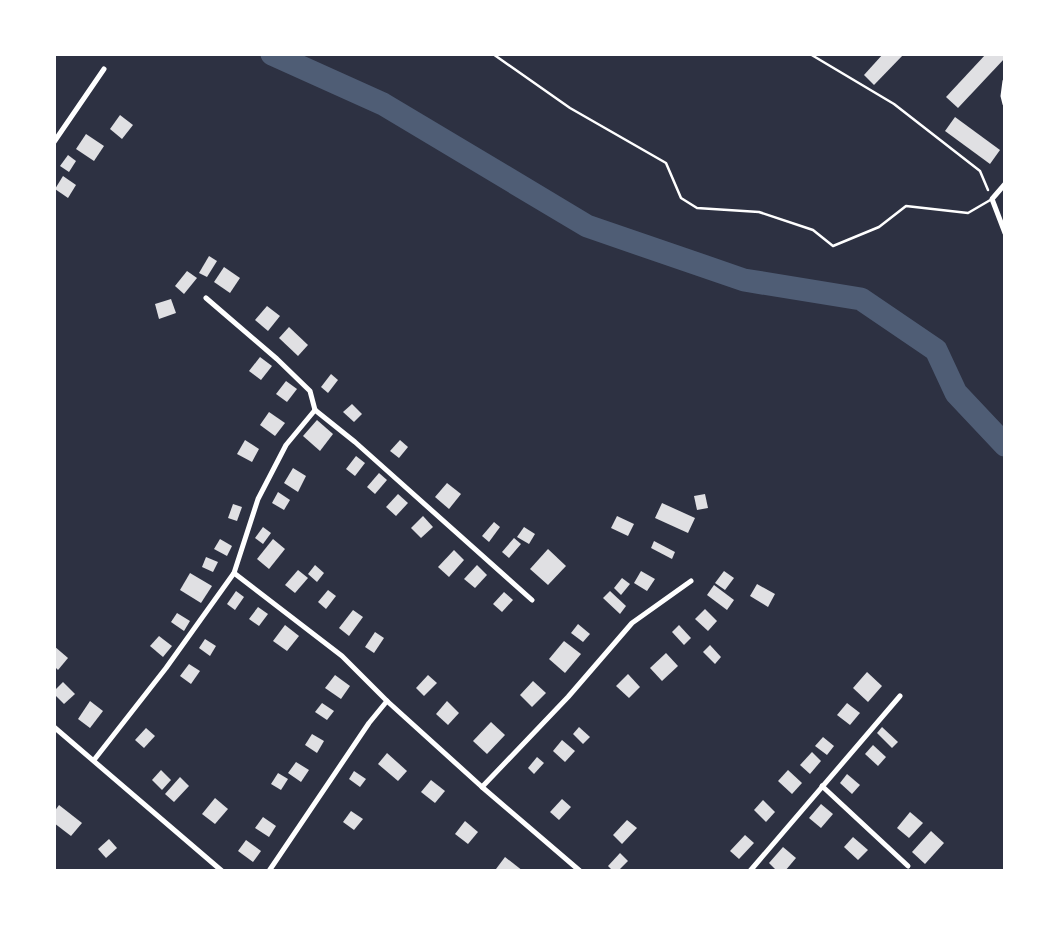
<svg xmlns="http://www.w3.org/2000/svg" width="1059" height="925" viewBox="0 0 1059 925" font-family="'PT Sans',sans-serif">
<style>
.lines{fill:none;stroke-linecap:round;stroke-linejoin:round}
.river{stroke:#4f5d75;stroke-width:23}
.building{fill:#e0e0e3}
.path{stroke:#fff;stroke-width:2.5}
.service{stroke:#fff;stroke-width:2.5}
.minor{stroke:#fff;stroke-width:5}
</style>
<rect width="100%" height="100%" fill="#2d3142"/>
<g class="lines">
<path class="river" d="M272,54L383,104L587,226L744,280L861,299L936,350L956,393L1005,445"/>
</g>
<g class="building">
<path d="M883,54H904L874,85L864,75Z"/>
<path d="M986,54H1005V58L958,108L946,97Z"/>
<path d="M120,115L133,125L122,139L110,129Z"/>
<path d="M955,117L1000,150L990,164L945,131Z"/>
<path d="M86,134L104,146L94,161L76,149Z"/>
<path d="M68,155L76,161L69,172L60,166Z"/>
<path d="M63,176L76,185L68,198L55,189Z"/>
<path d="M209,256L217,261L207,277L199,273Z"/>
<path d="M224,267L240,278L230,293L214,282Z"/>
<path d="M187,271L197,278L184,294L175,286Z"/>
<path d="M171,299L176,313L159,319L155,304Z"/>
<path d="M267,306L280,316L268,331L255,320Z"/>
<path d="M289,327L308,345L298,356L279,338Z"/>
<path d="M260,357L272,366L261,380L249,371Z"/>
<path d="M331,374L338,380L328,393L321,387Z"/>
<path d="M286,381L297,389L287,402L276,394Z"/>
<path d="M352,404L362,414L354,422L343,412Z"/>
<path d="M269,412L285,423L275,436L260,425Z"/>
<path d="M317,420L333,434L320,451L303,436Z"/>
<path d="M245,440L259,449L252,462L237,454Z"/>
<path d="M400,440L408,447L399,458L390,451Z"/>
<path d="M356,456L365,463L355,476L346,469Z"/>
<path d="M293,468L306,476L298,492L284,483Z"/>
<path d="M379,473L387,480L375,494L367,487Z"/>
<path d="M447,483L461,494L449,509L435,497Z"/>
<path d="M278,492L290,500L284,510L272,503Z"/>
<path d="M398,494L408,503L396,516L386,507Z"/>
<path d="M705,494L708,508L697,510L694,496Z"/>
<path d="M662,503L695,518L688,533L655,518Z"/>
<path d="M233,504L242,507L237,521L228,518Z"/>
<path d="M423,516L433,527L421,538L411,528Z"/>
<path d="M617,516L634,524L628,536L611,528Z"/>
<path d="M494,522L500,527L489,542L482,536Z"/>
<path d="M263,527L271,533L263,544L255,538Z"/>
<path d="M524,527L535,534L529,544L517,537Z"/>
<path d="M514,538L521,544L509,558L502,552Z"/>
<path d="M220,539L232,546L227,556L214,549Z"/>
<path d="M273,539L285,549L269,569L257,559Z"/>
<path d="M654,541L675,552L672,559L651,548Z"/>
<path d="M548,549L566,566L548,585L530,569Z"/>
<path d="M454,550L464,560L449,577L438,567Z"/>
<path d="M206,557L218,562L213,572L202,567Z"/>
<path d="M315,565L324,573L317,582L308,574Z"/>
<path d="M477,565L487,575L475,588L464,579Z"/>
<path d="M298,570L308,578L295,593L285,585Z"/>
<path d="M641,571L655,579L647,591L634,583Z"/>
<path d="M724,571L734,578L725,590L715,583Z"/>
<path d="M190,573L212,586L201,603L180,590Z"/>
<path d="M622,578L630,584L621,595L614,588Z"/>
<path d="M757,584L775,594L768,607L750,596Z"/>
<path d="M714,585L734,600L727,610L707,595Z"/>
<path d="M328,590L336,596L326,609L318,602Z"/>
<path d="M236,591L244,597L235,610L227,604Z"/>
<path d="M610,591L626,606L620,614L603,598Z"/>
<path d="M504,592L513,600L502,612L493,604Z"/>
<path d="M258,607L268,614L259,626L249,619Z"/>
<path d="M705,609L717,621L708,631L695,619Z"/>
<path d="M353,610L363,617L349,636L339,628Z"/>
<path d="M177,613L190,621L184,631L171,622Z"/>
<path d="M578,624L590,634L583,642L571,633Z"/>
<path d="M285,625L299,636L287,651L273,641Z"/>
<path d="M679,625L691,638L684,645L672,632Z"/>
<path d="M375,632L384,638L374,653L365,647Z"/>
<path d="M159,636L172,646L163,657L150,646Z"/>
<path d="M205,639L216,646L210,656L199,648Z"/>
<path d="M564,641L581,654L565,673L549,659Z"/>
<path d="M710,645L721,657L715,664L703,652Z"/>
<path d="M54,646L68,658L58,670L54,666Z"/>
<path d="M666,653L678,666L662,681L650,668Z"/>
<path d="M189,664L200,671L191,684L180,676Z"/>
<path d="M867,672L882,686L868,702L853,688Z"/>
<path d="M628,674L640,687L629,698L616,686Z"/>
<path d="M335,675L350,686L341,699L325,688Z"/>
<path d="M428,675L437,683L424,696L416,688Z"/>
<path d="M533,681L546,693L532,707L520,695Z"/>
<path d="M63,682L75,694L64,704L54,694V691Z"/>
<path d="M90,701L103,711L90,728L78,719Z"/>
<path d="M447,701L459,713L448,725L436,714Z"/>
<path d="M322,703L334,711L327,720L315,712Z"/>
<path d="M847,703L860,713L850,725L837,715Z"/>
<path d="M491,722L505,735L487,754L473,741Z"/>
<path d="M579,727L590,737L583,744L573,734Z"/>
<path d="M882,727L898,742L892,748L877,733Z"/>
<path d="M146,728L155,736L144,748L135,740Z"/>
<path d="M312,734L324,741L317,753L305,745Z"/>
<path d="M823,737L834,746L827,755L815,746Z"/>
<path d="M562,740L575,751L565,762L553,751Z"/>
<path d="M873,745L886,757L878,766L865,754Z"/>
<path d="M812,752L821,761L810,774L800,765Z"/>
<path d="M387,753L407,771L398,781L378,764Z"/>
<path d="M537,757L544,763L534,774L528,768Z"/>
<path d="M296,762L309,770L301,782L288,773Z"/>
<path d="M161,770L171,780L162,790L152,780Z"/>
<path d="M788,770L802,783L792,794L778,781Z"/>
<path d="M354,771L366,779L360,787L349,779Z"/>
<path d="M278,773L288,779L281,790L271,784Z"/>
<path d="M847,774L860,785L852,794L840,783Z"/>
<path d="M180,777L189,786L174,802L165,794Z"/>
<path d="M431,780L445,791L435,803L421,792Z"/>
<path d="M215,798L228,809L215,824L202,814Z"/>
<path d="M562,799L571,807L559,820L550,812Z"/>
<path d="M763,800L775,812L766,822L754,810Z"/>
<path d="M821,804L833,814L821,828L809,818Z"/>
<path d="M59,805L82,823L71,836L54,823V812Z"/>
<path d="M351,811L363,819L354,830L343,822Z"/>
<path d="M910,812L923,823L909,838L897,828Z"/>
<path d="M263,817L276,826L269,837L255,828Z"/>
<path d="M627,820L637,828L622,844L613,835Z"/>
<path d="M465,821L478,832L468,844L455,834Z"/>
<path d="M931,831L944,843L925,864L912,852Z"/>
<path d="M745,835L754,843L739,859L730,851Z"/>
<path d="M853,837L868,850L858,860L844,847Z"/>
<path d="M109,839L117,848L106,858L98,849Z"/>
<path d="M246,840L261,851L253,862L238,851Z"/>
<path d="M783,847L796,858L785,871H777L769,863Z"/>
<path d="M620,853L628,861L618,871H613L608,866Z"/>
<path d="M505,857L523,871L496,869Z"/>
</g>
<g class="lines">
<path class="path" d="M810,54L894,104L980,171L988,190"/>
<path class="service" d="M493,54L570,108L666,163L681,198L697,208L759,212L813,230L833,246L879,227L906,206L968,213L992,199"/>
<g class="minor">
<path d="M1005,81L1003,96L1005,104"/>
<path d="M54,142L104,69"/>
<path d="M1005,184L992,199L1005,233"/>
<path d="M206,298L277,359L310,391L315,410"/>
<path d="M315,410L355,442L532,600"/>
<path d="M234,573L342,656L387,701L482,787L580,871"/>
<path d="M54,727L222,871"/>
<path d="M94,760L166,668L234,573L258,499L286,445L315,410"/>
<path d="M822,786L908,866"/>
<path d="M482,787L568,697L632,623L691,581"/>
<path d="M269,871L369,723L387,701"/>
<path d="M750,871L900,696"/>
</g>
</g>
<rect width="1059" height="925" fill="none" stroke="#ffffff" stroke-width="112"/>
</svg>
